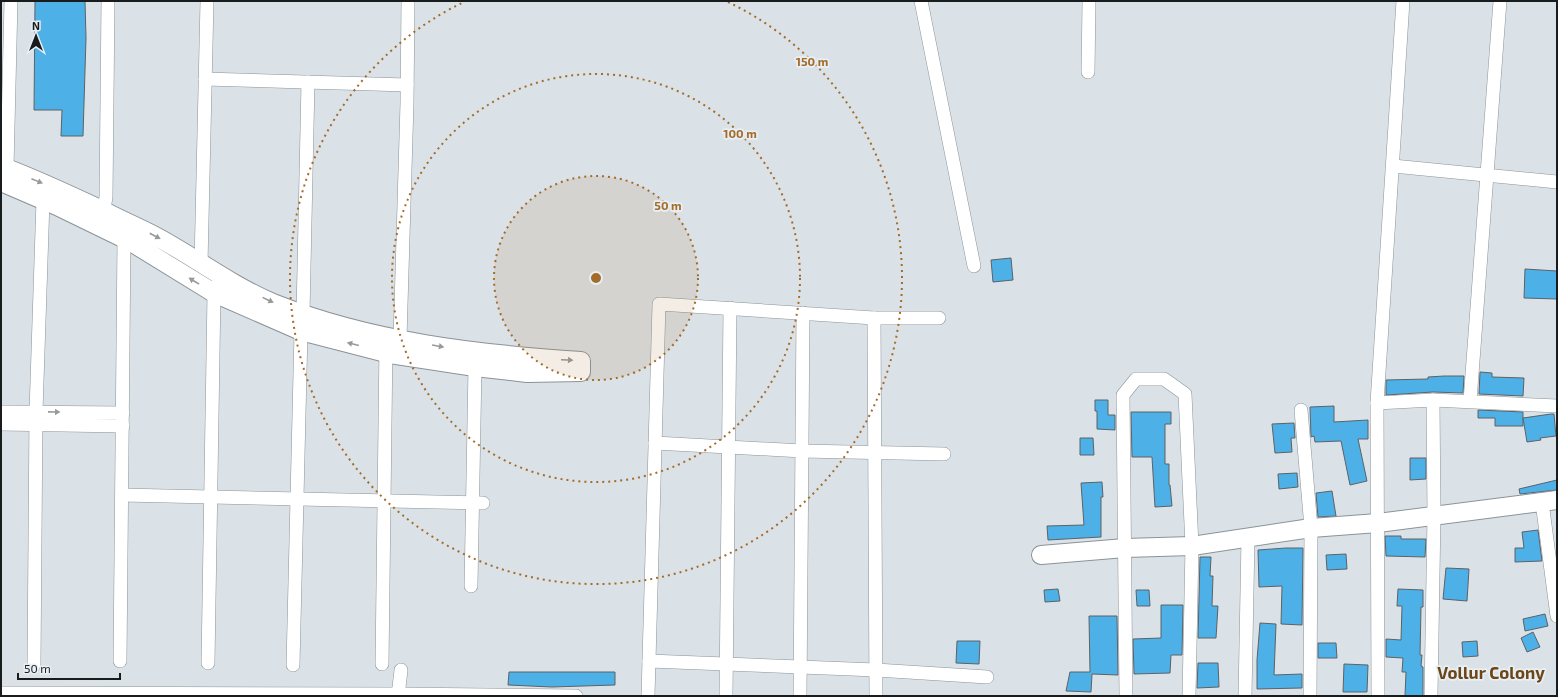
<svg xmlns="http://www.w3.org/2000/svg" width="1558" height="697" viewBox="0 0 1558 697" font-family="'Exo 2',sans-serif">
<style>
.building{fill:#4db0e7;stroke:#5c6266}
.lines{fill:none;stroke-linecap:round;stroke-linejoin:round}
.street-casing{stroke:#8c9397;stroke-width:14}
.secondary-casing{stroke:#8c9397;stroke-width:20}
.street{stroke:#fff;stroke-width:13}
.secondary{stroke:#fff;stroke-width:18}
.oneway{fill:#989999}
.ring{fill:none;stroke:#a46b29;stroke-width:2;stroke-dasharray:2 4}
.labels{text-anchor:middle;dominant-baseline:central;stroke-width:3.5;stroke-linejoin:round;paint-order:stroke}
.quarter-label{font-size:17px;font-weight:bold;fill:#6d4618;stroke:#e8eff4}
.centre{fill:#a46b29;stroke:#e8eff4;stroke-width:2}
.ring-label{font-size:12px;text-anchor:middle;font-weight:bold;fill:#a46b29;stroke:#e8eff4;stroke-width:3.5;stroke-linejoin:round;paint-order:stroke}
</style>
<rect width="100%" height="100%" fill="#dbe2e7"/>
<g class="building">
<path d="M35,1H85L86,38L83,136H61L62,110H34Z"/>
<path d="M1011,258L1013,280L993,282L991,260Z"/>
<path d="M1525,269L1557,271V299L1524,298Z"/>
<path d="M1480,372L1492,373V377L1524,378L1523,396L1479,394Z"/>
<path d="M1444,376H1464L1463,393L1433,392L1386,395V380L1428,379V377Z"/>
<path d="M1095,400H1108V415H1115V430L1097,429V411H1095Z"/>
<path d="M1334,406V422L1368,420V439H1358L1367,481L1350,485L1341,441L1315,442L1314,436L1311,437L1310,407Z"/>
<path d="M1478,410L1523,412V426H1495V418H1478Z"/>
<path d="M1131,412H1171V424H1165V464H1169V485H1170L1172,506L1155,507L1152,457H1132Z"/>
<path d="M1551,414H1554L1556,436L1540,438L1541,440L1527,442L1523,418Z"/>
<path d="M1294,423L1295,438H1291L1292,452L1275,453L1272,424Z"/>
<path d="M1080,438H1093L1094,455H1080Z"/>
<path d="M1410,458H1426V479L1410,480Z"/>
<path d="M1297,473L1298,487L1279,489L1278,474Z"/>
<path d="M1557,480V490L1520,494L1519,489Z"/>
<path d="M1102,482L1103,497H1101V537L1048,540L1047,526L1084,525L1081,483Z"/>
<path d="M1332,491L1336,516L1318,517L1316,493Z"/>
<path d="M1538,530L1542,561L1515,562V548H1524L1522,532Z"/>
<path d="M1385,536H1401V539H1426L1425,557L1386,556Z"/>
<path d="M1286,548H1303L1302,625L1281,624L1282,586L1259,587L1258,550Z"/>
<path d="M1346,554L1347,569L1327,570L1326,555Z"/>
<path d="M1200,557H1211L1210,576H1213L1212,606H1218L1216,638H1198Z"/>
<path d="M1446,568L1469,569L1467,601L1443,599Z"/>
<path d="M1058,589L1060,601L1045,602L1044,590Z"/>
<path d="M1398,589L1423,590V607H1421L1420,655H1422L1421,666L1423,667V696H1405L1406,672H1402L1403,658L1386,657V639L1401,640L1402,606H1397Z"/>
<path d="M1136,590H1149L1150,606H1137Z"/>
<path d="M1161,605H1183L1182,655H1171L1170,673L1134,674L1133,639L1161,638Z"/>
<path d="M1545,614L1548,626L1525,631L1523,619Z"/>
<path d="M1089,616H1117L1118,675L1092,674L1091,692L1066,691L1070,672H1090Z"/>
<path d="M1260,623L1276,624L1274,675L1302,674V688L1257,689V660Z"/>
<path d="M1533,632L1540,647L1527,652L1521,638Z"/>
<path d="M957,641H980L979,664L956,663Z"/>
<path d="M1477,641L1478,656L1463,657L1462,642Z"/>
<path d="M1318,643H1336L1337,658H1318Z"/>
<path d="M1198,663H1218L1219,687L1197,688Z"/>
<path d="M1344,664L1368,665L1367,692H1343Z"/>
<path d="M509,672H615V685L552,687L508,685Z"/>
</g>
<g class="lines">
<g class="street-casing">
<g id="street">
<path d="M921,1L974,266"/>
<path d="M1088,72L1089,1"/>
<path d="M205,79L407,85"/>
<path d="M1393,166L1557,182"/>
<path d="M7,168L11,1"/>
<path d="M99,218L104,209L106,197L108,1"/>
<path d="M201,264L207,1"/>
<path d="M303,314L308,82"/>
<path d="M874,318L876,696"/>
<path d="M400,339L407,103L408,1"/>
<path d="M1470,401L1500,1"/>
<path d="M1377,403L1433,400L1557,406"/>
<path d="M1301,410L1311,528L1310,696"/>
<path d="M1,412L123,413"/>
<path d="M1,424L123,426"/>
<path d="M655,443L802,451L944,454"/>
<path d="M122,495L483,503"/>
<path d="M1542,502L1557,616"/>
<path d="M471,586L475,367"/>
<path d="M120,661L124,239"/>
<path d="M649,661L876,670L987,677"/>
<path d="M208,663L214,293L217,285"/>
<path d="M382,664L386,344"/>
<path d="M34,665L36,412L43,200"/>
<path d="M293,665L301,331"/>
<path d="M1,693L398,694L576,696"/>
<path d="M398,696L401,670"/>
<path d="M648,696L659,304L874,318H939"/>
<path d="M726,696L730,308"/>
<path d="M800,696L803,313"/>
<path d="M1126,696L1123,395L1136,379H1164L1185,394L1192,546L1189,696"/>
<path d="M1245,696L1248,538"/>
<path d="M1378,696L1377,403L1403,1"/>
<path d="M1431,696L1434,515L1433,400"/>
</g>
</g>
<g class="secondary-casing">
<g id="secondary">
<path d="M1,166C36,179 70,195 104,211C121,220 140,228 157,237C196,258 232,286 273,303C371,342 477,354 581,361V372L527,373L475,367L390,354L301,331L214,293L131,242L57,206L1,182"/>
<path d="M1041,555L1125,548L1192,546L1311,528L1378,523L1557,500"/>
</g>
</g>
<use href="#street" class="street"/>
<use href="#secondary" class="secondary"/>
</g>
<defs><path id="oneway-solid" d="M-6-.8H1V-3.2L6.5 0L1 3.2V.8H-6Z"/></defs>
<g class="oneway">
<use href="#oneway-solid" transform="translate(37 181) rotate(22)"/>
<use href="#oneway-solid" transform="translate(155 236) rotate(28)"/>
<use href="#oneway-solid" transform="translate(194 281) rotate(-148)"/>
<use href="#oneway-solid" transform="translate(268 300) rotate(26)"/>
<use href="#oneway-solid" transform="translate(353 344) rotate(-166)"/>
<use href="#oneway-solid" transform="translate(438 346) rotate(10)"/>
<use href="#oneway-solid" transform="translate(567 360) rotate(3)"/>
<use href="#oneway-solid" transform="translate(54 412) rotate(1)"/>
</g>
<circle cx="596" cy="278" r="102" fill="#a46b29" fill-opacity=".12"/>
<g class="ring">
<circle cx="596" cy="278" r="102"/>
<circle cx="596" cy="278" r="204"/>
<path d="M728 2A306 306 0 1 1 464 2"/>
</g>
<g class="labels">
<g class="quarter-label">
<text x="1491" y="672">Vollur Colony</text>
</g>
</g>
<circle cx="596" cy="278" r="6" class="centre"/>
<g class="ring-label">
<text x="812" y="66">150 m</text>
<text x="740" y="138">100 m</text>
<text x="668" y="210">50 m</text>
</g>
<rect width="1558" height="697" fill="none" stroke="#191c1d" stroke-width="4"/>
<g transform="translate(36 36)" stroke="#e8eff4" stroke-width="3" paint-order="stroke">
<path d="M0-3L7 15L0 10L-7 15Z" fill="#191c1d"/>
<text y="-6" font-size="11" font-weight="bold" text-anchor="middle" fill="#191c1d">N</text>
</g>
<path d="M18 673v6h102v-6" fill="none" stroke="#191c1d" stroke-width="2"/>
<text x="24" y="673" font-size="12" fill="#191c1d" stroke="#e8eff4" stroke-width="3" paint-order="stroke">50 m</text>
</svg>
